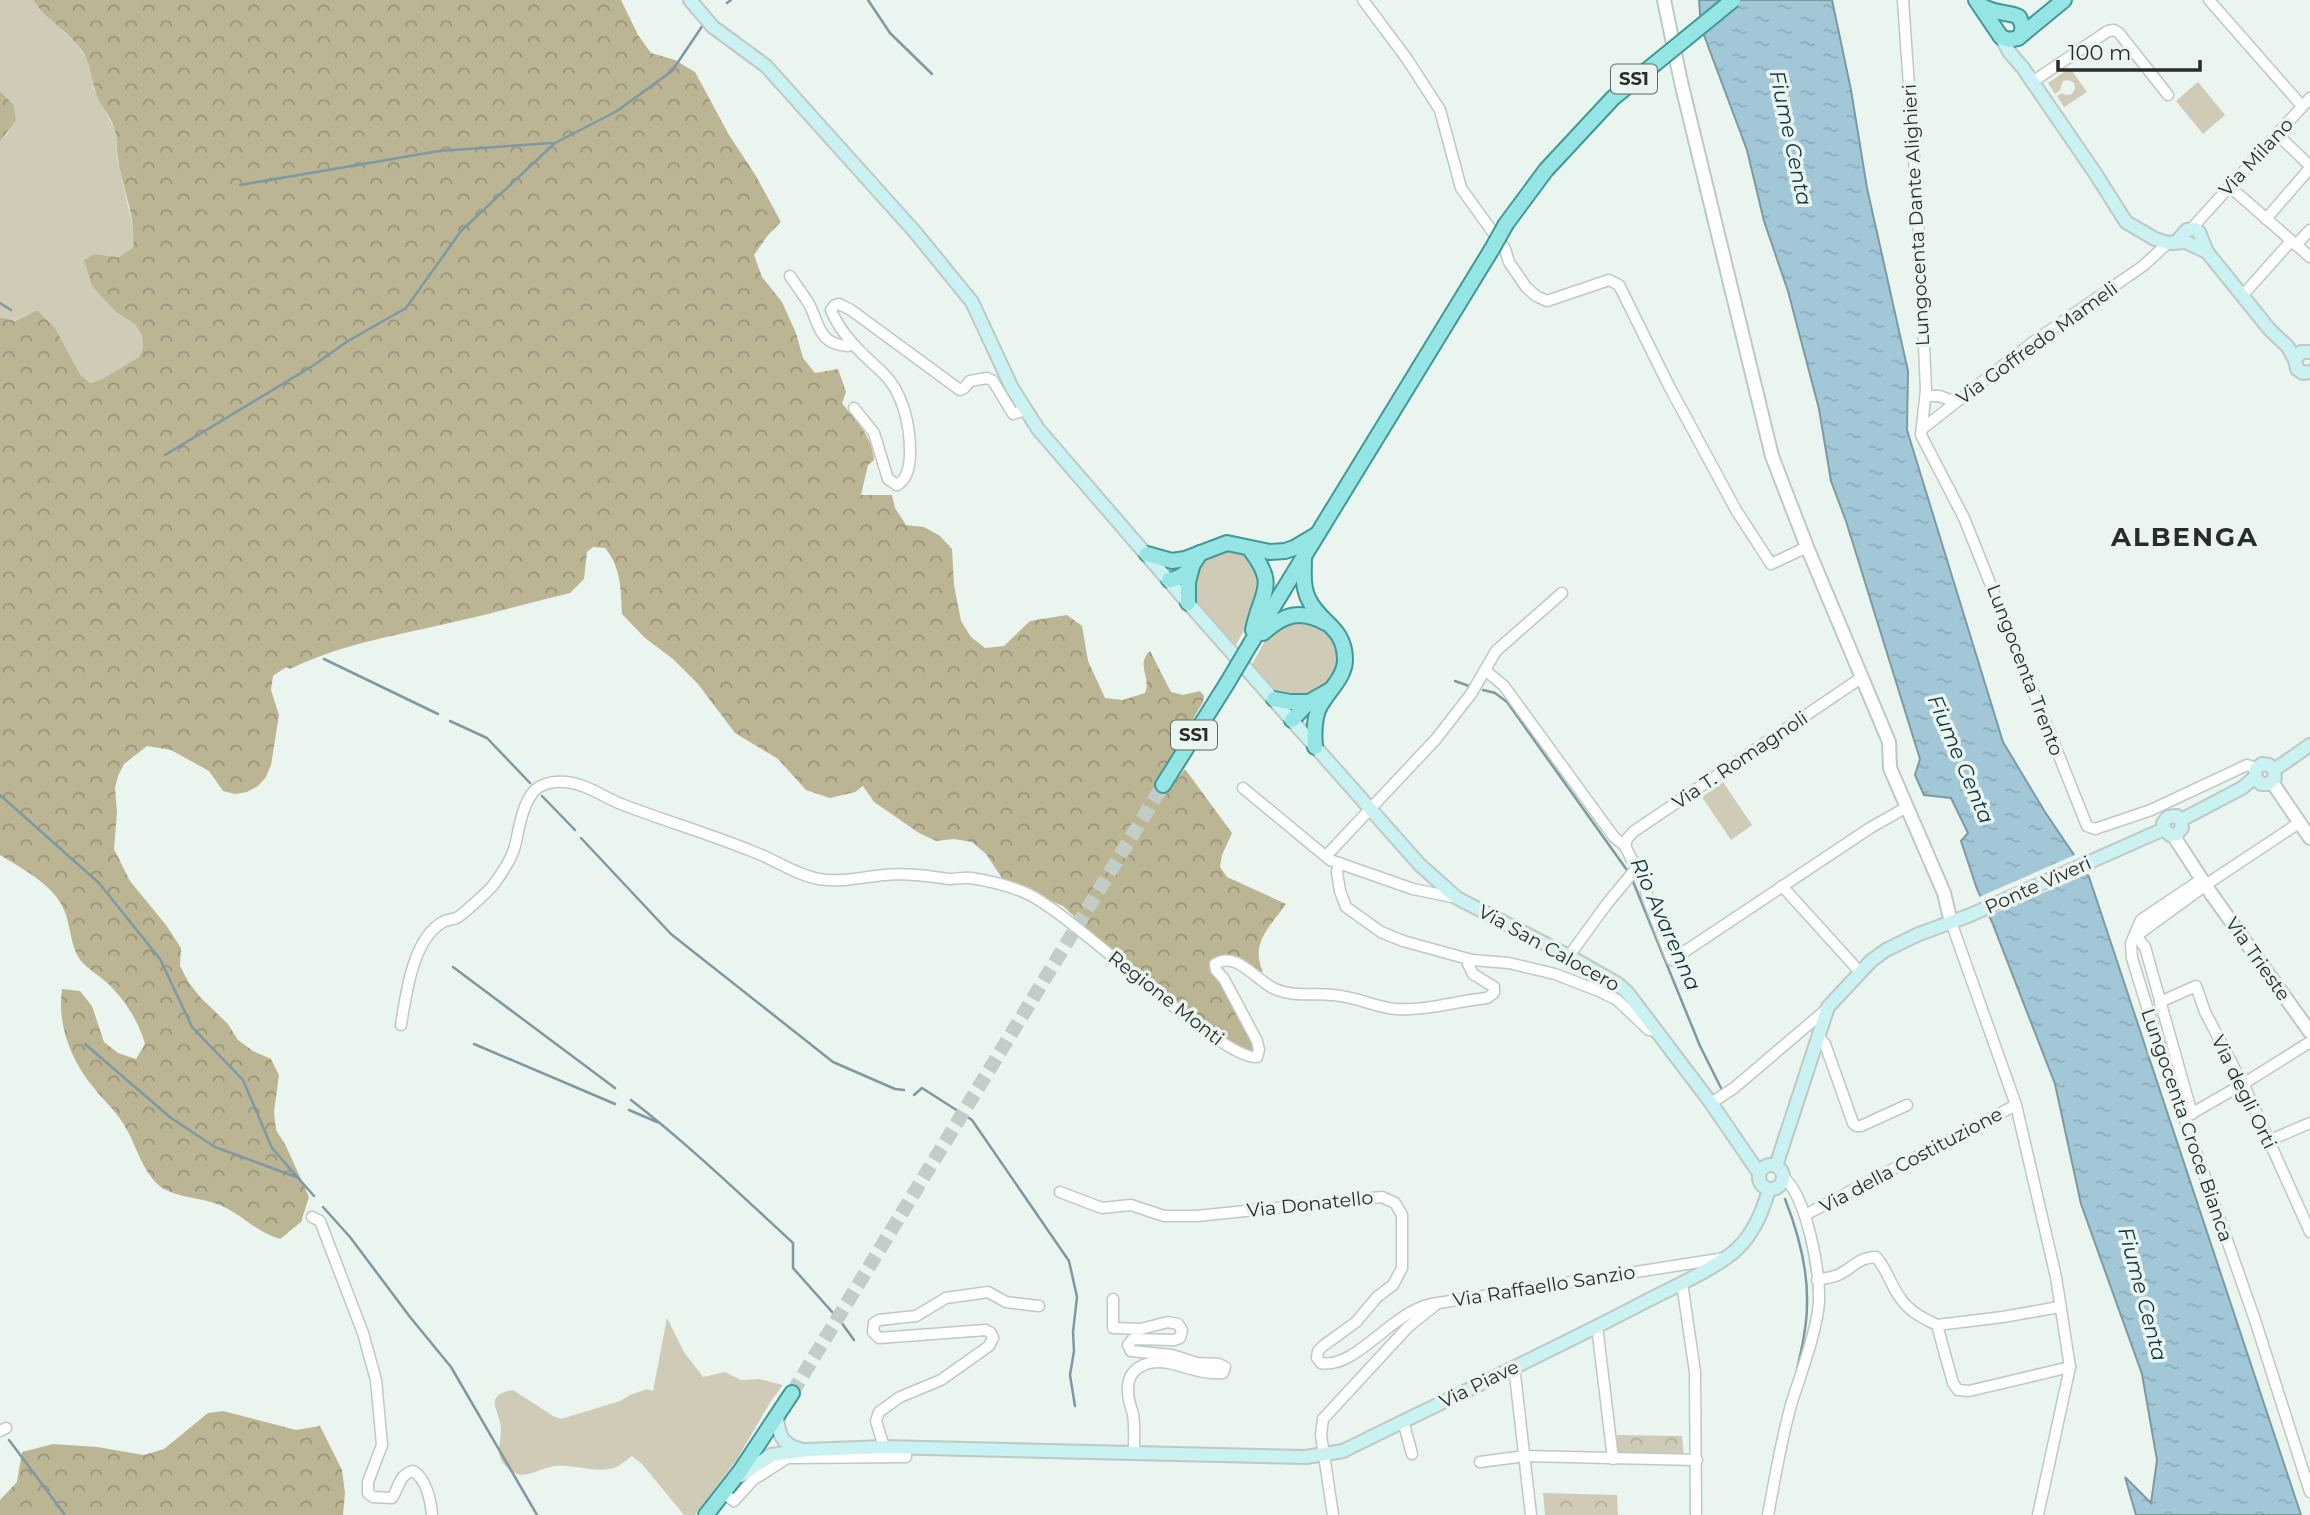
<svg xmlns="http://www.w3.org/2000/svg" width="2310" height="1515" viewBox="0 0 2310 1515" font-family="Montserrat,sans-serif">
<style>
.green{fill:#cfcbb6}
.forest{fill:url(#forest-crowns)}
.park{fill:url(#park-crowns)}
.water{fill:url(#water-ripples);stroke:#7d99a4;stroke-width:2}
.pier{fill:#eaf5ef}
.lines{fill:none;stroke-linecap:round;stroke-linejoin:round}
.stream{stroke:#7d99a4;stroke-width:2.5}
.primary-tunnel{stroke:#c3cdc8;stroke-width:14;stroke-dasharray:14 7;stroke-linecap:butt}
.minor-casing{stroke:#bec9c3;stroke-width:13}
.tertiary-casing{stroke:#bec9c3;stroke-width:16}
.secondary-casing{stroke:#bec9c3;stroke-width:16}
.primary-casing{stroke:#419997;stroke-width:18}
.minor{stroke:#fff;stroke-width:10}
.tertiary{stroke:#fff;stroke-width:12}
.secondary{stroke:#caf2f2;stroke-width:12}
.primary{stroke:#95e5e4;stroke-width:14}
.primary-bridge-casing{stroke:#419997;stroke-width:18;stroke-linecap:butt}
.primary-bridge{stroke:#95e5e4;stroke-width:14}
.labels{text-anchor:middle;dominant-baseline:central;stroke-width:7;stroke-linejoin:round;paint-order:stroke}
.shield{fill:#eaf5ef;stroke:#626865;stroke-width:2}
.shield-label{font-size:18px;font-weight:bold;fill:#282c2a}
.street-label{font-size:19px;fill:#282c2a;stroke:#eaf5ef}
.water-label{font-size:21px;font-style:italic;fill:#0f323e;stroke:#eaf5ef}
.district-label{font-size:26px;font-weight:bold;letter-spacing:2px;fill:#282c2a;stroke:#eaf5ef}
</style>
<defs>
<pattern id="forest-crowns" width="20" height="18" patternUnits="userSpaceOnUse" patternTransform="scale(1.75)"><rect width="20" height="18" fill="#bcb594"/><path d="M2 6a3 3 0 1 1 6 0M12 15a3 3 0 1 1 6 0" fill="none" stroke="#999379"/></pattern>
<pattern id="park-crowns" width="20" height="18" patternUnits="userSpaceOnUse" patternTransform="scale(1.75)"><rect width="20" height="18" fill="#cfcbb6"/><path d="M2 6a3 3 0 1 1 6 0M12 15a3 3 0 1 1 6 0" fill="none" stroke="#b2ae9d"/></pattern>
<pattern id="water-ripples" width="26" height="14" patternUnits="userSpaceOnUse" patternTransform="scale(1.75)"><rect width="26" height="14" fill="#a2c8d8"/><path d="M2 4q2-2 4 0t4 0M15 11q2-2 4 0t4 0" fill="none" stroke="#8cacba"/></pattern>
</defs>
<rect width="100%" height="100%" fill="#eaf5ef"/>
<g class="green">
<path d="M0,0H33L39,9L76,43L90,64L94,89L116,132L117,157L135,237L133,249L119,257L95,254L116,312L136,325L142,336L143,348L139,357L102,379L90,383L80,374L55,329L37,310L14,321L0,317V142L8,133L13,104L0,91Z"/>
<path d="M2070,68L2087,92L2064,107L2057,96L2062,93L2066,95L2072,94L2075,89L2074,83L2069,80L2063,81L2060,90L2055,94L2048,83Z"/>
<path d="M2198,82L2225,115L2203,134L2176,101Z"/>
<path d="M1223,549L1245,553L1263,581L1254,612L1236,645L1197,603L1191,585L1202,558Z"/>
<path d="M1296,619C1305,621 1319,623 1326,629C1363,661 1318,712 1279,693C1268,687 1260,674 1252,665L1269,633Z"/>
<path d="M1723,782L1752,825L1731,840L1702,797Z"/>
<path d="M667,1318L684,1352L703,1377L725,1372L741,1380L759,1379L783,1385L771,1401L737,1459L695,1515H684L642,1464L632,1456C625,1461 618,1468 609,1469C592,1472 573,1464 556,1466C541,1467 523,1482 510,1470C494,1457 500,1448 501,1431C502,1412 480,1396 513,1390L553,1416L561,1419L620,1401L630,1395L647,1389L653,1391Z"/>
</g>
<g class="forest">
<path d="M33,0H621L638,35L651,53L675,60L695,72L729,135L756,176L781,222L768,235L754,255L762,277L782,302L796,333L803,358L815,373L838,369L846,392L842,403C856,422 872,435 874,460L868,465L861,495H892L895,508L906,525L924,527L940,536L952,549L954,585L961,621L971,637L985,648L1004,646L1030,621L1067,615L1082,626L1088,661L1105,698L1123,700L1145,693C1152,678 1135,665 1150,651L1171,692L1183,695L1200,691L1204,696L1203,702L1156,782L1165,790H1169L1185,769L1232,833L1222,855L1220,867L1227,877L1286,904C1269,928 1250,943 1263,972C1245,968 1240,956 1220,956L1210,965L1252,1038L1253,1049L1250,1052H1246L1181,1007L1113,953L1063,906L1004,881L986,854L972,842L954,839L936,841L919,833L874,802L863,786L855,792L830,798L806,790L778,759L735,733L698,684L673,659L645,638L622,614C621,590 621,567 605,548L593,547L587,552L584,579L570,593C528,603 487,615 445,624C389,637 342,644 290,669L286,667L273,676L271,690L279,715L271,765L266,777L258,786L247,792L235,794L223,791L209,771L171,750L147,746L124,764L118,776L115,788L117,812L114,849L130,881L166,925L181,948L180,966L189,983L201,998L228,1024L238,1040L253,1051L271,1059L279,1075L274,1112L276,1130L286,1146L309,1197L301,1222L280,1239C254,1231 243,1215 220,1205C203,1198 180,1198 164,1189C144,1176 138,1150 127,1130C119,1114 105,1102 94,1088C71,1061 57,1025 62,989L80,991L92,1006L104,1042L118,1053L136,1059L145,1044C139,1021 123,997 105,981C98,975 87,968 81,961C71,948 71,930 66,915C57,886 24,870 0,855V317L15,321L37,310L55,328L80,374L90,383L102,379L139,357L143,348L142,336L136,325L116,312L92,286L84,260L95,254L119,257L133,248C137,222 122,186 118,159C116,149 118,138 114,128C110,114 98,104 95,90C91,77 91,66 84,54C71,32 46,21 33,0Z"/>
<path d="M0,91L13,104L16,120L0,142Z"/>
<path d="M223,1411L296,1430L320,1426L342,1470L345,1493L343,1515H0V1500L17,1482L22,1452L53,1444L97,1447L144,1455L164,1449L208,1413Z"/>
</g>
<g class="park">
<path d="M1617,1435L1682,1436L1684,1457H1617Z"/>
<path d="M1543,1493L1617,1495L1618,1515H1545Z"/>
</g>
<path class="water" d="M1699,0H1832L1851,90L1867,188L1908,371L1907,430L2003,742L2045,812L2089,877L2301,1515H2136L2125,1477L2151,1503L2157,1460L2142,1374L2081,1204L2055,1084L1992,922L1977,889L1961,841L1968,833L1951,798L1924,795L1915,775L1920,759L1846,521L1831,481L1819,409L1788,291L1764,221L1747,150L1701,27Z"/>
<path class="pier" d="M2077,854L2090,873L1986,917L1977,898Z"/>
<g class="lines">
<g class="stream">
<path d="M868,0L890,33L932,74"/>
<path d="M727,3L731,0"/>
<path d="M240,185L439,151L552,143"/>
<path d="M0,303L11,310"/>
<path d="M165,455L314,365L348,341L406,308L461,231L555,143L617,111L672,71L703,25"/>
<path d="M324,659L438,714"/>
<path d="M1455,681L1469,686"/>
<path d="M1483,690L1495,693L1507,702L1629,873"/>
<path d="M450,721L487,738L530,783"/>
<path d="M0,795L99,883L160,959L192,1027L243,1080L272,1148L314,1196"/>
<path d="M542,796L575,830"/>
<path d="M581,838L671,934L833,1062L895,1089L904,1090"/>
<path d="M1632,879L1700,1046L1721,1088"/>
<path d="M453,967L615,1088"/>
<path d="M85,1044L171,1118L215,1147L296,1177"/>
<path d="M474,1044L615,1104"/>
<path d="M914,1095L922,1088L972,1120L1069,1261L1077,1297L1073,1332L1074,1351L1070,1375L1075,1406"/>
<path d="M631,1100C688,1144 740,1194 793,1243V1268L841,1322L854,1340"/>
<path d="M629,1110L657,1122"/>
<path d="M1785,1199C1798,1232 1808,1269 1807,1304C1807,1327 1801,1352 1796,1374"/>
<path d="M323,1207L350,1237L410,1317L451,1367L537,1515"/>
<path d="M9,1440L65,1515"/>
</g>
<path class="primary-tunnel" d="M792,1393L1163,785"/>
<g class="minor-casing">
<g id="minor">
<path d="M1363,0L1407,59L1440,110L1461,188L1505,249L1509,262L1526,287L1536,296L1547,301L1609,280L1619,285L1669,386L1736,510L1771,564L1807,547"/>
<path d="M1903,0L1918,215L1926,390L1921,435L1964,518L2087,826L2095,829L2151,810L2247,765L2257,768"/>
<path d="M2209,0L2302,106"/>
<path d="M2032,82L2108,31L2114,30L2119,33L2168,95"/>
<path d="M2277,134L2310,166"/>
<path d="M2229,186L2310,257"/>
<path d="M2266,219L2310,168"/>
<path d="M2192,228L2310,98"/>
<path d="M2296,245L2310,230"/>
<path d="M790,276C796,285 803,294 809,304C820,325 818,344 848,346L850,341"/>
<path d="M2243,295L2291,241"/>
<path d="M1926,396H1939L1956,402"/>
<path d="M854,408L874,433L888,479L897,485C908,479 910,463 910,452C910,424 903,392 882,372C862,354 841,335 831,310L835,305L839,304L851,310L960,390L964,388L970,381L987,378L993,381L1013,414L1025,410"/>
<path d="M1922,429L2033,342L2143,266L2168,243"/>
<path d="M1485,670L1504,686L1614,837L1625,846L1632,860L1640,867L1648,899L1672,960L1870,828L1907,807"/>
<path d="M1243,788L1330,860L1413,889L1457,898"/>
<path d="M1625,846L1627,839L1633,832L1861,678"/>
<path d="M1326,856L1436,739L1471,694L1496,651L1562,593"/>
<path d="M1339,863L1337,872L1340,891L1346,907L1381,932L1403,941L1472,960L1509,963L1555,974L1599,991L1617,1000L1649,1030L1656,1031"/>
<path d="M2202,879L2141,920L2131,943L2132,958L2160,1049L2255,1320L2310,1492"/>
<path d="M1782,886L1860,972"/>
<path d="M1951,922L2016,1105L2056,1277L2070,1367L2038,1515"/>
<path d="M2136,936L2213,880L2299,823"/>
<path d="M2136,936L2145,947L2192,1114"/>
<path d="M1569,956L1606,905L1634,871"/>
<path d="M2160,1002L2196,986L2205,1012L2247,1092L2310,1232"/>
<path d="M401,1025C406,994 413,938 443,922C447,919 454,920 458,917C463,914 491,889 494,884C502,873 512,859 515,846C519,829 522,804 535,790C543,783 555,781 566,782C586,784 602,796 621,804C665,821 710,834 754,852C776,860 796,875 819,879C842,883 862,877 884,875C906,873 927,876 949,879C957,879 963,877 971,878C990,881 1011,886 1028,894C1074,915 1223,1062 1257,1057L1259,1050L1257,1041L1224,979L1216,970L1215,964C1237,950 1256,981 1275,989C1293,997 1314,993 1333,995C1354,996 1378,1008 1396,1009C1427,1011 1457,1001 1487,998L1494,993V987L1473,974L1468,964L1472,960"/>
<path d="M1818,1036L1825,1044L1853,1123L1856,1126H1861L1907,1105"/>
<path d="M1711,1103L1734,1088L1828,1008"/>
<path d="M2189,1115L2243,1084L2310,1042"/>
<path d="M2268,1141L2310,1123"/>
<path d="M1060,1192L1102,1208L1131,1205L1164,1216H1197L1382,1197L1395,1203L1402,1215V1268L1393,1285L1377,1297L1356,1322L1323,1346L1318,1351L1317,1358L1321,1363C1357,1370 1395,1306 1438,1303"/>
<path d="M1805,1215L2016,1105"/>
<path d="M312,1217L320,1221L363,1333L376,1380L382,1445L368,1482V1493L373,1497L392,1498C399,1488 399,1474 413,1471C426,1478 431,1501 432,1515"/>
<path d="M1817,1280C1825,1278 1832,1278 1840,1274C1853,1267 1860,1257 1876,1257C1887,1269 1891,1286 1901,1299C1910,1312 1923,1318 1937,1325L1953,1383L1958,1390L1969,1391L2070,1367"/>
<path d="M1682,1283L1695,1372L1696,1515"/>
<path d="M1113,1299V1328L1141,1329L1168,1322L1178,1324L1182,1330L1180,1338L1174,1340L1133,1339L1128,1345L1131,1351L1172,1355L1197,1363L1219,1364L1225,1367L1223,1373C1204,1375 1187,1367 1169,1363C1147,1359 1126,1368 1128,1392C1128,1400 1131,1407 1133,1414C1135,1427 1134,1440 1134,1453"/>
<path d="M1937,1325L2003,1317L2059,1307"/>
<path d="M1597,1326L1613,1459"/>
<path d="M1514,1366L1531,1515"/>
<path d="M1403,1421L1412,1454"/>
<path d="M0,1431L6,1428"/>
<path d="M884,1447L876,1421L879,1412L900,1397L941,1380L989,1346L993,1338L991,1333L986,1330L879,1338L873,1332L874,1323L879,1320L916,1316L946,1298L988,1292L1006,1302L1039,1306"/>
<path d="M1480,1462L1525,1456L1697,1460"/>
<path d="M723,1493L734,1501L753,1480L787,1458L906,1457V1448"/>
<path d="M1333,1515L1321,1435L1323,1419L1408,1327L1438,1303L1725,1258"/>
<path d="M1768,1515C1775,1478 1781,1441 1791,1405C1800,1376 1817,1331 1819,1302C1820,1272 1807,1196 1783,1177"/>
</g>
</g>
<g class="tertiary-casing">
<g id="tertiary">
<path d="M1664,0L1681,82L1772,456L1807,547L1889,742L1890,768L1944,893L1951,922"/>
<path d="M2272,782L2310,838"/>
<path d="M2173,835L2210,892L2310,1032"/>
</g>
</g>
<g class="secondary-casing">
<g id="secondary">
<path d="M690,0L713,27L766,66L915,232L972,302L1012,388L1038,429L1188,603L1420,865L1457,898L1569,956L1618,984L1627,992L1711,1103L1759,1173"/>
<path d="M2001,37L2010,53L2023,68L2095,173L2126,222L2155,239L2168,243L2186,242L2207,252L2270,330L2288,347L2295,360L2297,369L2303,373L2310,372"/>
<path d="M2175,243L2187,230L2195,229L2199,232L2207,252"/>
<path d="M2295,360L2301,352H2310"/>
<path d="M2274,770L2310,745"/>
<path d="M2255,777L2261,784H2268L2275,778L2274,770"/>
<path d="M2255,777L2256,769L2262,764L2269,765L2274,770"/>
<path d="M2181,820L2242,788L2255,777"/>
<path d="M2164,829L2170,835L2177,834L2182,828L2181,820"/>
<path d="M2164,829L2163,823L2168,817L2177,816L2181,820"/>
<circle cx="1771" cy="1177" r="12"/>
<path d="M1776,1166L1828,1007L1871,961L1886,950L1919,934L1968,916L2164,829"/>
<path d="M777,1415C778,1432 781,1445 800,1449"/>
<path d="M740,1476L771,1455L807,1450L884,1447L1306,1457L1343,1451C1440,1403 1538,1357 1635,1307C1664,1291 1713,1271 1737,1249C1754,1233 1763,1211 1769,1189"/>
</g>
</g>
<g class="primary-casing">
<g id="primary">
<path d="M1976,0L2001,37L2009,40L2018,38L2064,0"/>
<path d="M1982,6C1997,15 2007,11 2019,17L2023,27L2021,34"/>
<path d="M1506,224L1546,170"/>
<path d="M1249,548C1279,587 1261,590 1253,630"/>
<path d="M1147,554L1172,561L1185,559L1227,543L1270,552L1285,551L1294,548L1316,535"/>
<path d="M1304,557C1304,571 1302,587 1309,600C1320,623 1344,627 1345,658C1346,678 1326,692 1318,710C1314,721 1314,735 1315,747"/>
<path d="M1169,580C1185,578 1192,567 1200,553"/>
<path d="M1188,603V582L1192,567"/>
<path d="M1263,633C1284,614 1300,609 1326,623"/>
<path d="M1251,643L1492,249"/>
<path d="M1274,699L1290,702H1309"/>
<path d="M1292,720L1309,702L1330,690"/>
<path d="M1163,785L1226,685"/>
<path d="M706,1515L741,1470L792,1393"/>
</g>
</g>
<use href="#minor" class="minor"/>
<use href="#tertiary" class="tertiary"/>
<use href="#secondary" class="secondary"/>
<use href="#primary" class="primary"/>
<g class="primary-bridge-casing">
<g id="primary-bridge">
<path d="M1546,170L1613,98L1733,0"/>
<path d="M1492,249L1506,224"/>
<path d="M1226,685L1251,643"/>
</g>
</g>
<use href="#primary-bridge" class="primary-bridge"/>
</g>
<g class="labels">
<g class="shield">
<rect x="1611" y="64.5" width="46" height="29" rx="5"/>
<rect x="1171" y="720.5" width="46" height="29" rx="5"/>
</g>
<g class="shield-label">
<text x="1634" y="79">SS1</text>
<text x="1194" y="735">SS1</text>
</g>
<g class="street-label">
<text transform="translate(2256 157) rotate(-47)">Via Milano</text>
<text transform="translate(1916 215) rotate(-93)">Lungocenta Dante Alighieri</text>
<text transform="translate(2037 343) rotate(-36)">Via Goffredo Mameli</text>
<text transform="translate(2025 670) rotate(69)">Lungocenta Trento</text>
<text transform="translate(1740 760) rotate(-34)">Via T. Romagnoli</text>
<text transform="translate(2038 885) rotate(-24)">Ponte Viveri</text>
<text transform="translate(1549 948) rotate(29)">Via San Calocero</text>
<text transform="translate(2258 959) rotate(55)">Via Trieste</text>
<text transform="translate(1166 998) rotate(38)">Regione Monti</text>
<text transform="translate(2244 1092) rotate(64)">Via degli Orti</text>
<text transform="translate(2187 1125) rotate(71)">Lungocenta Croce Bianca</text>
<text transform="translate(1911 1160) rotate(-28)">Via della Costituzione</text>
<text transform="translate(1310 1204) rotate(-6)">Via Donatello</text>
<text transform="translate(1544 1286) rotate(-9)">Via Raffaello Sanzio</text>
<text transform="translate(1479 1384) rotate(-26)">Via Piave</text>
</g>
<g class="water-label">
<text transform="translate(1791 138) rotate(78)">Fiume Centa</text>
<text transform="translate(1961 759) rotate(67)">Fiume Centa</text>
<text transform="translate(1666 924) rotate(66)">Rio Avarenna</text>
<text transform="translate(2143 1294) rotate(75)">Fiume Centa</text>
</g>
<g class="district-label">
<text x="2185" y="537">ALBENGA</text>
</g>
</g>
<path d="M2058 60v10h142v-10" fill="none" stroke="#282c2a" stroke-width="3.5"/>
<text x="2068" y="60" font-size="21" fill="#282c2a" stroke="#eaf5ef" stroke-width="5" paint-order="stroke">100 m</text>
</svg>
